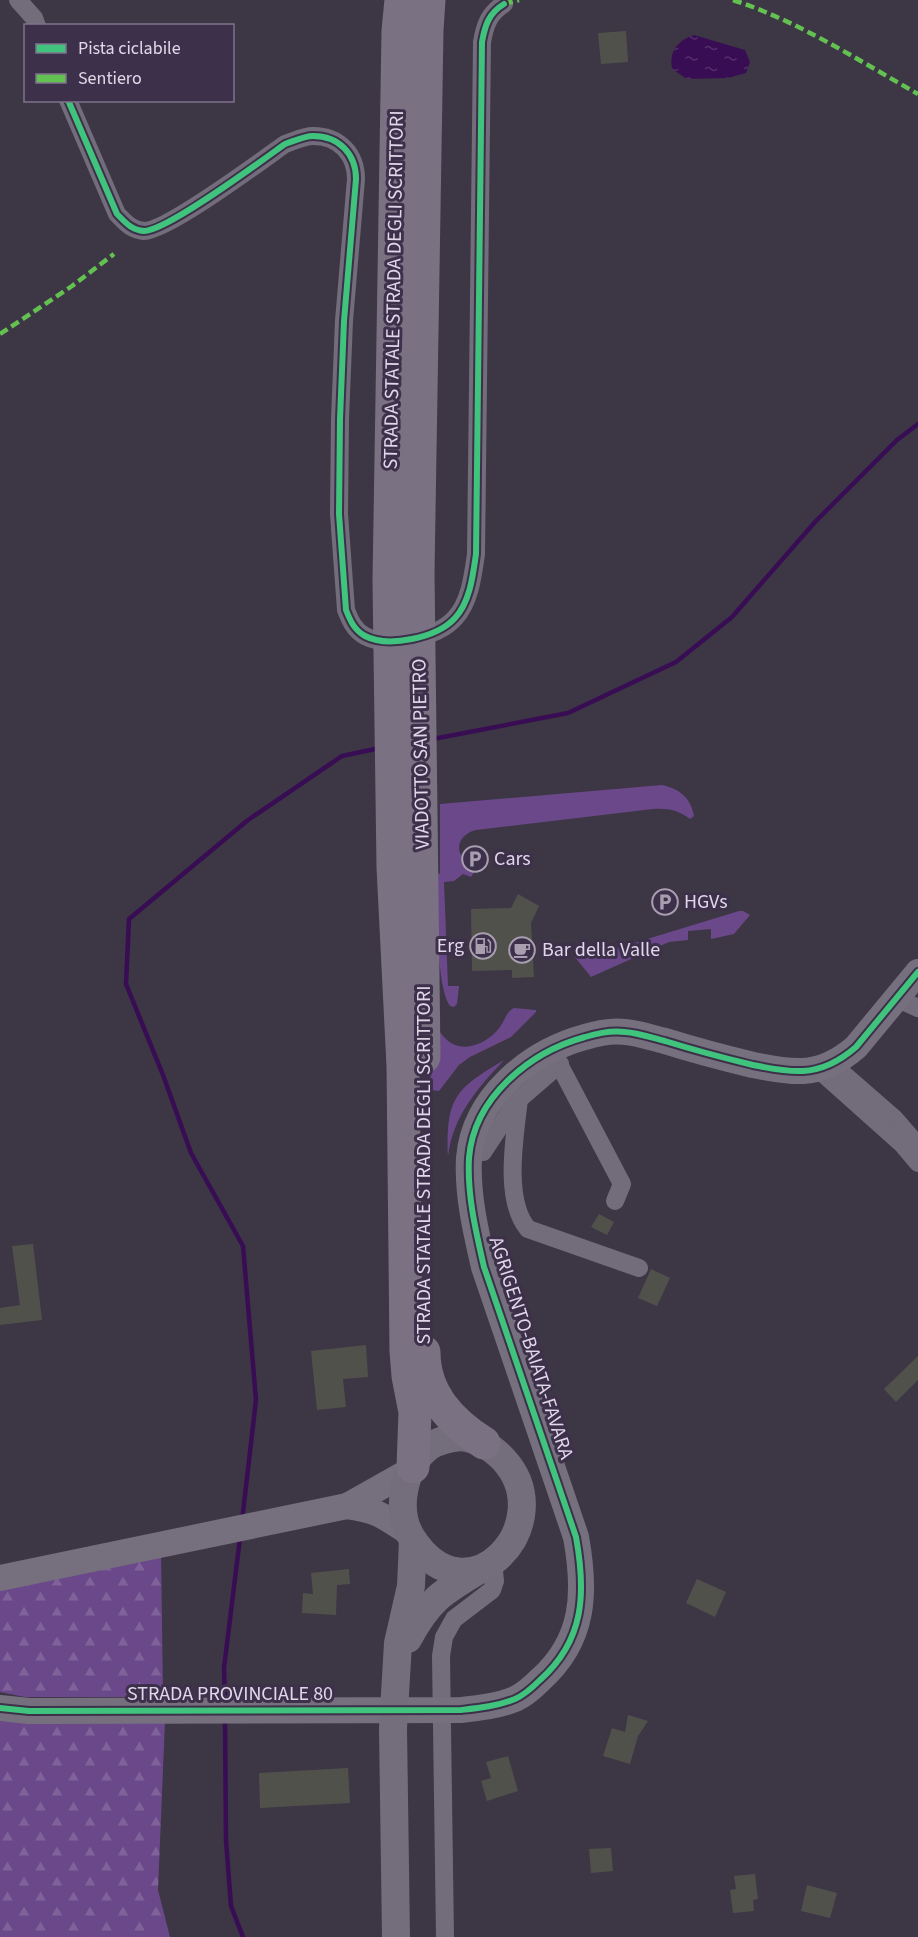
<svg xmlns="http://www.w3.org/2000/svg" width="918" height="1937" viewBox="0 0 918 1937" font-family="'Source Sans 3',sans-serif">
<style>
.green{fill:#6b488a}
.forest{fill:url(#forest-firs)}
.water{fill:url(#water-ripples)}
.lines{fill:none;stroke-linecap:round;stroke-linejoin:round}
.stream{stroke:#380d54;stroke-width:4.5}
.building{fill:#51514c}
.street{stroke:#736c7a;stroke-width:18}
.secondary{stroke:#766f7e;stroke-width:26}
.primary{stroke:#746d7c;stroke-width:28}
.highway{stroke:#7a7282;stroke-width:33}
.quiet{stroke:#63c152;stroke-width:4.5;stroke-dasharray:9 4.5;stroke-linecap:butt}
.cycleway-casing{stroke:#3d304b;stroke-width:10}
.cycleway{stroke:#40c37c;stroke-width:6}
.labels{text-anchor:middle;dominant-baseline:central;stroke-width:6;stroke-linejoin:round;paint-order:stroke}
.street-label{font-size:20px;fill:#e0d8e9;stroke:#3d304b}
.poi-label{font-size:20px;fill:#e0d8e9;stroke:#3d304b;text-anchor:start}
</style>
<defs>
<pattern id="forest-firs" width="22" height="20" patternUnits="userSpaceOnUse" patternTransform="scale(1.5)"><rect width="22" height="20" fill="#6b488a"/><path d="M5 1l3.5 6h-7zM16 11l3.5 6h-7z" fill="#80629a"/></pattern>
<pattern id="water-ripples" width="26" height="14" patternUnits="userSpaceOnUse" patternTransform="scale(1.5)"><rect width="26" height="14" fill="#380d54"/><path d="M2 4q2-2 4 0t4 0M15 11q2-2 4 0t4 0" fill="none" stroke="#54306d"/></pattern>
</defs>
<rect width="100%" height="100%" fill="#3d3645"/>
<g class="green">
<path d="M662,785C680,789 691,798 694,816L690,819C678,810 668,808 653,809L476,830C464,833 455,843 461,855C465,861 471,864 477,867L471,877L463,874L454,881L444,882L448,986H459L457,1004L454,1007L450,1006C435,982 438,905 437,875L440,873V804Z"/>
<path d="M739,911H743L750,915L734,934L711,939V929L688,931V940L669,942L591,977L574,956L578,946L609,949L621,947Z"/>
<path d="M514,1008L536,1010V1012L511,1037L470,1057L459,1065L439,1091L431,1090L428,1012C434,1021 439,1033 447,1040C464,1055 489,1042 500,1027C505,1020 506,1012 514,1008Z"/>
<path d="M504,1060C477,1089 453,1116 448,1156C446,1098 455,1089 504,1060Z"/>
</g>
<g class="forest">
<path d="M161,1551L163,1697H25L0,1692V1585Z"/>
<path d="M0,1721H165L158,1890L170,1937H0Z"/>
</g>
<path class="water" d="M694,35L745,50L750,62L746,73L728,78L687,79L672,69C669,51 677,41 694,35Z"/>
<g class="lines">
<g class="stream">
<path d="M433,739L568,713L676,662L732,617L815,522L897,440L918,424"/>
<path d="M242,1521L256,1400L243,1246L191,1153L163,1075L126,984L129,919L248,820L342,756L380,748"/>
<path d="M225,1702L224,1668L240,1538"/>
<path d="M225,1720L226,1840L231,1906L243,1937"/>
</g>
</g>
<g class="building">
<path d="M626,31L628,62L601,64L598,33Z"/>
<path d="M518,894L539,906L531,923L534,977L512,978V970L472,971L471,909L511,908Z"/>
<path d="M599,1214L614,1222L607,1235L591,1227Z"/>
<path d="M33,1244L42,1320L0,1325V1308L20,1305L12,1246Z"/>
<path d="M651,1269L670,1278L657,1306L638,1298Z"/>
<path d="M366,1345L368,1377L343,1379L346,1407L317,1410L311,1351Z"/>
<path d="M918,1356V1380L896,1402L884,1389Z"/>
<path d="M349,1569L350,1584L337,1585L336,1615L302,1613L303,1593L313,1594L311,1573Z"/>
<path d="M697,1579L726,1592L715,1617L686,1603Z"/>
<path d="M628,1715L648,1721L638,1736L630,1764L603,1756L612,1728L625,1732Z"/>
<path d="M508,1756L518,1791L487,1801L481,1781L491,1778L486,1762Z"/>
<path d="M348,1768L350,1803L260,1808L259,1773Z"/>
<path d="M611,1848L613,1871L591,1873L589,1849Z"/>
<path d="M755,1874L758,1899L753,1900L754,1911L733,1913L730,1890L736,1889L734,1876Z"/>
<path d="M807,1885L837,1893L830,1918L801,1911Z"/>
</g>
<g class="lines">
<g class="street">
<path d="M18,0L34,18L37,26"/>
<path d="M68,100L117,214C125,222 131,230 144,231C167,231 261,161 285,144C294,141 304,136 313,136C339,136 356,154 356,179L344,321L340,419L339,514L346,610C350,620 354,630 365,636C388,648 437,638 455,618C470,602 473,575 476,554L482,42C485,25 489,13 504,4"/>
<path d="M896,998L918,1008"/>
<path d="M551,1049L622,1184L615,1201"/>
<path d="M832,1064L894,1118L915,1142"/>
<path d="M818,1069L902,1144L918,1163"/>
<path d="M519,1099C515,1135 503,1200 528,1229L639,1268"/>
<path d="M470,1151L483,1152L516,1102L560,1064"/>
<path d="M445,1937L441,1656L444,1637L454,1619L492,1590L495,1581L493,1562"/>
</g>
<g class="secondary">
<path d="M347,1506L411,1470"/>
<path d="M0,1578L347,1506C377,1510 383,1516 408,1532"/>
<path d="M0,1708L29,1711L461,1710C479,1708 498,1706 515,1699C524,1695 533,1687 540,1680C585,1640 586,1592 576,1537L484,1267C476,1232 467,1195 469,1158C474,1097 530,1052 585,1037C598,1033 612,1030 625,1032C639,1033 652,1038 665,1041C694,1050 724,1058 753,1065C769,1068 786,1072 803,1071C823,1070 841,1060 856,1047L918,972"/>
</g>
<g class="primary">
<path d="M461,1437C479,1439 492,1447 504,1460C561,1523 468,1625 412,1538C394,1510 404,1465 430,1446C440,1440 450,1438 461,1437Z"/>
<path d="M408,1639C429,1599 443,1592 481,1569"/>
<path d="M396,1937L393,1728L398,1643L411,1586L413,1540"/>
</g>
<g class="highway">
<path d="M401,0L398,31L389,581L393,867L403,1066L406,1351L408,1376L415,1412L413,1467"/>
<path d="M424,1057L418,573L427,30L429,0"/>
<path d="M424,1352C424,1394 451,1422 484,1443"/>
</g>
<g class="quiet">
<path d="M733,0C798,21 858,60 918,94"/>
<path d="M504,4L519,0"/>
<path d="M0,334L72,286L114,254"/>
</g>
<g class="cycleway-casing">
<g id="cycleway">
<path d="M68,100L117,214C125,222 131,230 144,231C167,231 261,161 285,144C294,141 304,136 313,136C339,136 356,154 356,179L344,321L340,419L339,514L346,610C350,620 354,630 365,636C388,648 437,638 455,618C470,602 473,575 476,554L482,42C485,25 489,13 504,4"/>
<path d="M0,1708L29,1711L461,1710C479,1708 498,1706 515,1699C524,1695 533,1687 540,1680C585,1640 586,1592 576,1537L484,1267C476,1232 467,1195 469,1158C474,1097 530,1052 585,1037C598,1033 612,1030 625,1032C639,1033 652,1038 665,1041C694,1050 724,1058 753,1065C769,1068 786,1072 803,1071C823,1070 841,1060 856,1047L918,972"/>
</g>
</g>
<use href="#cycleway" class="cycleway"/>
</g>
<defs>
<g id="parking-ring" transform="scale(1.35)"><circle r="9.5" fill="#3d304b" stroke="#a79fb0" stroke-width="1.5"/><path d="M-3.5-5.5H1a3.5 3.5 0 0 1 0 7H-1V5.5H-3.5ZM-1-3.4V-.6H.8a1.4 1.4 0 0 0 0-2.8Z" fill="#a79fb0"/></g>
<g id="fuel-ring" transform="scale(1.35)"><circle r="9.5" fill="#3d304b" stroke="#a79fb0" stroke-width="1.5"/><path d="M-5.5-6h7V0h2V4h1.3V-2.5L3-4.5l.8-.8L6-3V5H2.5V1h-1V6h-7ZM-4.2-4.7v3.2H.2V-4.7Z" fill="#a79fb0"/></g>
<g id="cafe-ring" transform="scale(1.35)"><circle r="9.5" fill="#3d304b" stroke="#a79fb0" stroke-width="1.5"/><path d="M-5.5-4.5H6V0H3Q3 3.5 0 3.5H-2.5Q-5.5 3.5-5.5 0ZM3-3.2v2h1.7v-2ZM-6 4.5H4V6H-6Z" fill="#a79fb0"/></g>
</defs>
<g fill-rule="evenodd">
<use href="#parking-ring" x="475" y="859"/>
<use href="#parking-ring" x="665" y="902"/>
<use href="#fuel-ring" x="483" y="946"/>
<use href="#cafe-ring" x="522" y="950"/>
</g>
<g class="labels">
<g class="street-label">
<text transform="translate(394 290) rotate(-89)">STRADA STATALE STRADA DEGLI SCRITTORI</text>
<text transform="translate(421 754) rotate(-91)">VIADOTTO SAN PIETRO</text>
<text transform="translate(424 1165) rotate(-90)">STRADA STATALE STRADA DEGLI SCRITTORI</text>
<text transform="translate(531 1348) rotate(72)">AGRIGENTO-BAIATA-FAVARA</text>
<text x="230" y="1694">STRADA PROVINCIALE 80</text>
</g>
<g class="poi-label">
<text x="494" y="859">Cars</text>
<text x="684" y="902">HGVs</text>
<text x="464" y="946" text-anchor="end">Erg</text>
<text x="542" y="950">Bar della Valle</text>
</g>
</g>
<rect x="24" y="24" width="210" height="78" fill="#3d304b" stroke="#7e738a" stroke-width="1.5"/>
<rect x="36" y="44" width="30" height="9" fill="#40c37c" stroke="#7e738a" stroke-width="1.5"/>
<text x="78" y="54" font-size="18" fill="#e0d8e9">Pista ciclabile</text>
<rect x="36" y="74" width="30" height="9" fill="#63c152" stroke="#7e738a" stroke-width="1.5"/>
<text x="78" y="84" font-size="18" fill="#e0d8e9">Sentiero</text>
</svg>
